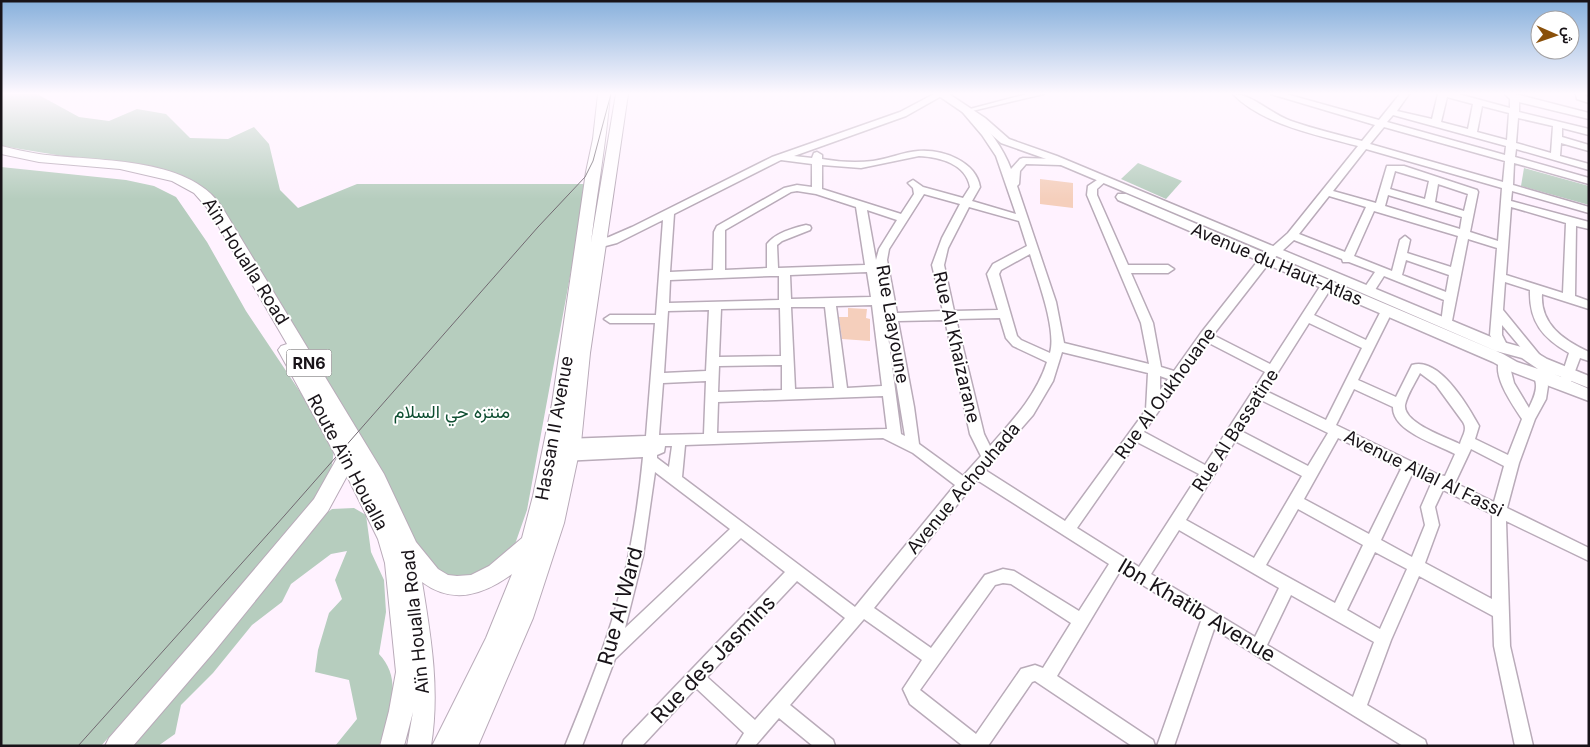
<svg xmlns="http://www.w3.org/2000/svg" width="1590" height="747" viewBox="0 0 1590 747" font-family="Inter,Vazirmatn,sans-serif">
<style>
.green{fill:#b6cdbe}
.building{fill:#f5cfbc}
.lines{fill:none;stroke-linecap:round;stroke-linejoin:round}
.minor-casing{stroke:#b9abb9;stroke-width:3}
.major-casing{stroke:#b9abb9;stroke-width:3}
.highway-casing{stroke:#b9abb9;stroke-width:2}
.minor{fill:#fff;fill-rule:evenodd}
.major{fill:#fff;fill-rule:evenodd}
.highway{fill:#fff;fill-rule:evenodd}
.tram{stroke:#716971;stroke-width:1}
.labels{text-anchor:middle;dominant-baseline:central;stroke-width:4;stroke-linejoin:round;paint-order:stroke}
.shield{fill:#fff;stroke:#5d5a5d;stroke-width:1}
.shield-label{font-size:16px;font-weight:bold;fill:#181318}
.street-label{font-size:18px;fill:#181318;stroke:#fff}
.park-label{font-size:18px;fill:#0e4e31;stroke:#fff}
.near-street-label{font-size:21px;fill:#181318;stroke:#fff}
</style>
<rect width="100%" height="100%" fill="#fff2ff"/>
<g class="green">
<path d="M1,94H37L79,117L109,121L137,109L166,114L190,138L228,139L254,127L269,144L280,190L298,208L357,184H587L527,510L514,547L503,564L473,576L452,578L433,568L414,548L374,463L194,186L160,172L2,146Z"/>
<path d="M1138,163L1182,181L1166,199L1121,179Z"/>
<path d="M1,167L126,180L154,186L176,197L207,242L246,311L335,444L331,471L313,505L101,746H1Z"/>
<path d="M1524,168L1589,186V205L1521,186Z"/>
<path d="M354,508L366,515L371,552L384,580L386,612L379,654C404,680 389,715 379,746H335L357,719L349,680L315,672L318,650L329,613L342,599L335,580L347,551L331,554L291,584L282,602L252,625L213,673L181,705L175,734L158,746H122L308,527L332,509Z"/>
</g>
<g class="building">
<path d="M1040,179L1073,183V208L1040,204Z"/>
<path d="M848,308L867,309L866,318L870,319V341L842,339L839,317H848Z"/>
</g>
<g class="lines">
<g class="minor-casing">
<g id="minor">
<path d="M934,94H945L906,116L794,156L812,158L814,153L817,152L822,155V159C839,162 856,163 873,161C888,159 903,152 918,151C942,149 976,161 980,187L972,201L1016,214L996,156L982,135L959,108L964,105L970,109L1027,94H1043L972,111C988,129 1003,147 1011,169L1020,159L1023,158L1060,159L1065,162L1060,165L1026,164L1020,171L1019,184L1017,186L1056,302L1064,343L1149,364L1141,323L1087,195L1088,186L1103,176L1108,179L1097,189V195L1128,265H1168L1174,269L1168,273H1131L1153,323L1161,367L1174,371L1201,333L1261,257L1288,233L1358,146C1318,135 1263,125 1233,94C1252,94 1271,114 1291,121C1314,129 1339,135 1362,141L1375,125L1271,94H1286L1379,120L1400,94H1409L1397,111L1432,119L1438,94H1458L1510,108V99L1505,94H1515L1589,113V119L1519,102V112L1589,129V135L1562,128V137L1589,145V151L1561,143L1560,156L1589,164V170L1516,149L1515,157L1589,178V184L1514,163L1513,185L1589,207V213L1512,191L1511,201L1589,222V229L1576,226L1575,296L1589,301V309L1542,294C1540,324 1563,340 1589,352V361L1580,358L1569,387H1561L1559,384L1569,353C1543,338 1529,322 1530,290L1505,282L1503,310L1543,359L1541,362H1533L1502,325V335L1508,347L1506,350H1498L1490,335L1497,248L1468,239L1451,326H1443L1441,323L1444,300L1384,276L1373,293H1365L1363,290L1375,272L1349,262H1343L1342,259L1294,240L1269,263L1213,335L1270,364L1323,282H1331L1333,285L1314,315L1366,340L1383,307L1387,306L1393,310L1358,380L1396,397L1412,365C1439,356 1468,406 1479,426L1475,439L1508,455L1522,419C1513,405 1491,375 1500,359H1508L1514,383L1529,408C1532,401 1536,394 1536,386C1536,380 1533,378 1536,373H1544L1548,386L1546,399L1535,419L1519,463L1507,508L1589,548V561L1506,521L1510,646L1533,746H1515L1494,646L1493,616L1419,576L1391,640L1367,705L1425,740L1427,746H1403L1214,629L1174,746H1157L1201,621L1120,571L1057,676L1153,740L1155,746H1132L1035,681L1032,682L988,746H963L910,704L903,689L922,660L864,619L790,705L833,740L835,746H813L779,718L755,746H736L744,733L696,688L642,746H622L624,740L785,572L741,538L615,659L582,746H565C587,692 609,638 623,581C633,540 639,498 643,457L562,461L557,459L555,455L557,451L565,449L560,448L558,444L560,440L565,439L646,436L655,323H610L604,319L610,315H656L663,220L617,243L598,248L593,244L594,241L609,237L632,227L772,157L900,112ZM1447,97L1473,104L1468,129L1441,122ZM1482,106L1509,113L1507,140L1477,132ZM1393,115L1506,146L1505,155L1387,122ZM1518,118L1553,126L1551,153L1516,143ZM1384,127L1505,161L1503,182L1370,144ZM1366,149L1502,188L1498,241L1470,232L1478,192L1477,190L1404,166H1387L1376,203L1333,191ZM919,156C940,157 966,164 970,187L963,198L923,187L913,180L908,183L913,188L914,194L901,214L822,189V165L861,168ZM781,160L812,164V187L797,185L784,188L717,226L714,232L713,270L670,272L674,214ZM1395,171L1429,181L1425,199L1390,189ZM1438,184L1468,194L1464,211L1435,202ZM797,191L816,194L856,207L865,265L778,268L777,245L782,241L810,230L811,228L810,226L806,225C793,228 775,233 767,244V268L725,270V230L791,192ZM924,194L960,204L942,238L932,265L943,311L897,313L887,260L889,249ZM1388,195L1462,217L1460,229L1385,206ZM1329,196L1366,207L1345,252L1299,234ZM969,207L1019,221L1027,246L993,264L987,274L998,310L954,311L944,265L948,248ZM1511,207L1566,223L1563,293L1506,275ZM867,210L897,220L879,249L876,260ZM1374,211L1458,236L1451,267L1407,253L1410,240L1405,236L1400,240L1392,271L1354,256ZM1030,254C1037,278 1057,329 1050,353L1021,340L1017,336L999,274L1001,270ZM1406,260L1449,275L1446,292L1402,275ZM867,272L871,297L791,299L790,275ZM770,276H779V300L669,303L670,280ZM872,305L882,386L847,388L836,306ZM791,307H825L834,388L795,389ZM780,308L781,356L719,357L721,309ZM709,310L706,371L664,373L668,311ZM1000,318L1006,338L1013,346L1047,362C1036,396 1013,420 990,446L984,434L956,319ZM945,320L970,434L981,456L963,476L919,444L914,407L898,321ZM886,321L905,436L901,434ZM1309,323L1362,348L1326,420L1266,391ZM1207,342L1265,372L1205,465L1144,432ZM1062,352L1148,373L1146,410L1065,521L985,470L1033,415L1053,381ZM782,365V390L718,392L719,366ZM1420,373L1436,385L1463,422C1468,430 1462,436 1460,444C1446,437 1403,423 1405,405C1407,395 1415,383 1420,373ZM1160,376L1168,379L1160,390ZM706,381L704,434L659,435L663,383ZM1354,389L1393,407C1392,431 1436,444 1455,454L1445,476L1439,475L1336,425ZM883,396L887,429L717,433L718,402ZM1261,400L1328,433L1308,466L1241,431ZM883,438L913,453L955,485L855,607L682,477L685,445ZM1338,438L1401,469L1369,534L1304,499ZM1235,441L1302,476L1254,558L1186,520ZM1137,442L1199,474L1139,567L1077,528ZM665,446H672L669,467L657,458V455L664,452ZM1471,449L1504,466L1494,502L1455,483ZM655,472L730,529L625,628L643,556ZM1412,474L1431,484L1421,507L1425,525L1412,557L1381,540ZM977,480L1109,564L1079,611L1014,571L1003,569L985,575L931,648L874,608ZM1443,490L1492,514V599L1425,563L1439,525L1435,507ZM1298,509L1363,545L1335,603L1266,565ZM1179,530L1279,588L1255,637L1151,574ZM1375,552L1407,569L1380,629L1347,610ZM797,581L845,618L755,720L707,677ZM1003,583L1011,584L1071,623L1043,668L1035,665L1021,669L976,734L920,690L995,585ZM1291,595L1374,642L1353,697L1267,645Z"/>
<path d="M1576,94H1585V96L1589,97V103L1577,99Z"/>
</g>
</g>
<g class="major-casing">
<path id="major" d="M936,94H949L985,118L1009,139L1057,156L1503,342L1532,350L1547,359L1589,376V388L1554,374L1589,389V401L1507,370L1493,362L1118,200L1116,197L1118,194H1126L1503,354L1517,362L1538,369L1522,358L1496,351L1272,254L1049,160L1001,143L977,122Z"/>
</g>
<g class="highway-casing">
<path id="highway" d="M598,94H610C606,144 597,192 591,242L616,94H628L590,353L581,443L564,523L533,618L478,746H432L486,638L512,574C483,595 453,605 422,582C431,637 440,690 431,746H407L413,712L404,746H380L389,711L396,672L385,563L378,539L347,476L328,511L213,653L133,746H105L109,738L197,637L314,499L337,458L278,350L281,346L287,344L209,210L194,193L172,181L120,169L39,162L1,154V146C14,149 26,152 39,154C94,162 188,155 222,207L384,474L416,542L438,569L448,575L457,576L471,575L489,566L522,538L533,496L552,404L586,172L593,139Z"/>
</g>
<use href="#minor" class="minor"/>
<use href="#major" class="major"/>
<use href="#highway" class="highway"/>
<path class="tram" d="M78,746L285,515L538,227L585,177L593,161L611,94"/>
</g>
<linearGradient id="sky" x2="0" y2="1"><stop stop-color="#87b0dc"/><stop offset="0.47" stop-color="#fff9ff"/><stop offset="1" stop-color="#fff9ff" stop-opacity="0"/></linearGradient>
<rect width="1590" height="199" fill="url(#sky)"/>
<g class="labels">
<rect class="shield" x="286.5" y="349.5" width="45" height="27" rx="4"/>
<g class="shield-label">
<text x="309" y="363">RN6</text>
</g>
<g class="street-label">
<text transform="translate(246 261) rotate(58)">Aïn Houalla Road</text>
<text transform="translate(1277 264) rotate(23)">Avenue du Haut-Atlas</text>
<text transform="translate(893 324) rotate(80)">Rue Laayoune</text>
<text transform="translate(957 347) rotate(77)">Rue Al Khaizarane</text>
<text transform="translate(1165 393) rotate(-54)">Rue Al Oukhouane</text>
<text transform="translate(554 428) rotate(-80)">Hassan II Avenue</text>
<text transform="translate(1235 430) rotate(-57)">Rue Al Bassatine</text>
<text transform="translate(348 462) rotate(62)">Route Aïn Houalla</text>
<text transform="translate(1424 473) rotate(26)">Avenue Allal Al Fassi</text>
<text transform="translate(963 488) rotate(-50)">Avenue Achouhada</text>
<text transform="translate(415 622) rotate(-96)">Aïn Houalla Road</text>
</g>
<g class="park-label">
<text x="452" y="411">منتزه حي السلام</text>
</g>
<g class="near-street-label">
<text transform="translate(620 606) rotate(-75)">Rue Al Ward</text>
<text transform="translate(1197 610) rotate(31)">Ibn Khatib Avenue</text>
<text transform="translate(713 659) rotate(-46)">Rue des Jasmins</text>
</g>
</g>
<rect width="1590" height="747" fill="none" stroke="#181318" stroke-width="5"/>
<g transform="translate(1555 35) rotate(92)"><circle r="24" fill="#ffffff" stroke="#a3a1a3"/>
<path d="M0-4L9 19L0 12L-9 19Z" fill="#8a500a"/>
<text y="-8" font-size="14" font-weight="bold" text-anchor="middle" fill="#181318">ش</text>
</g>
</svg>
